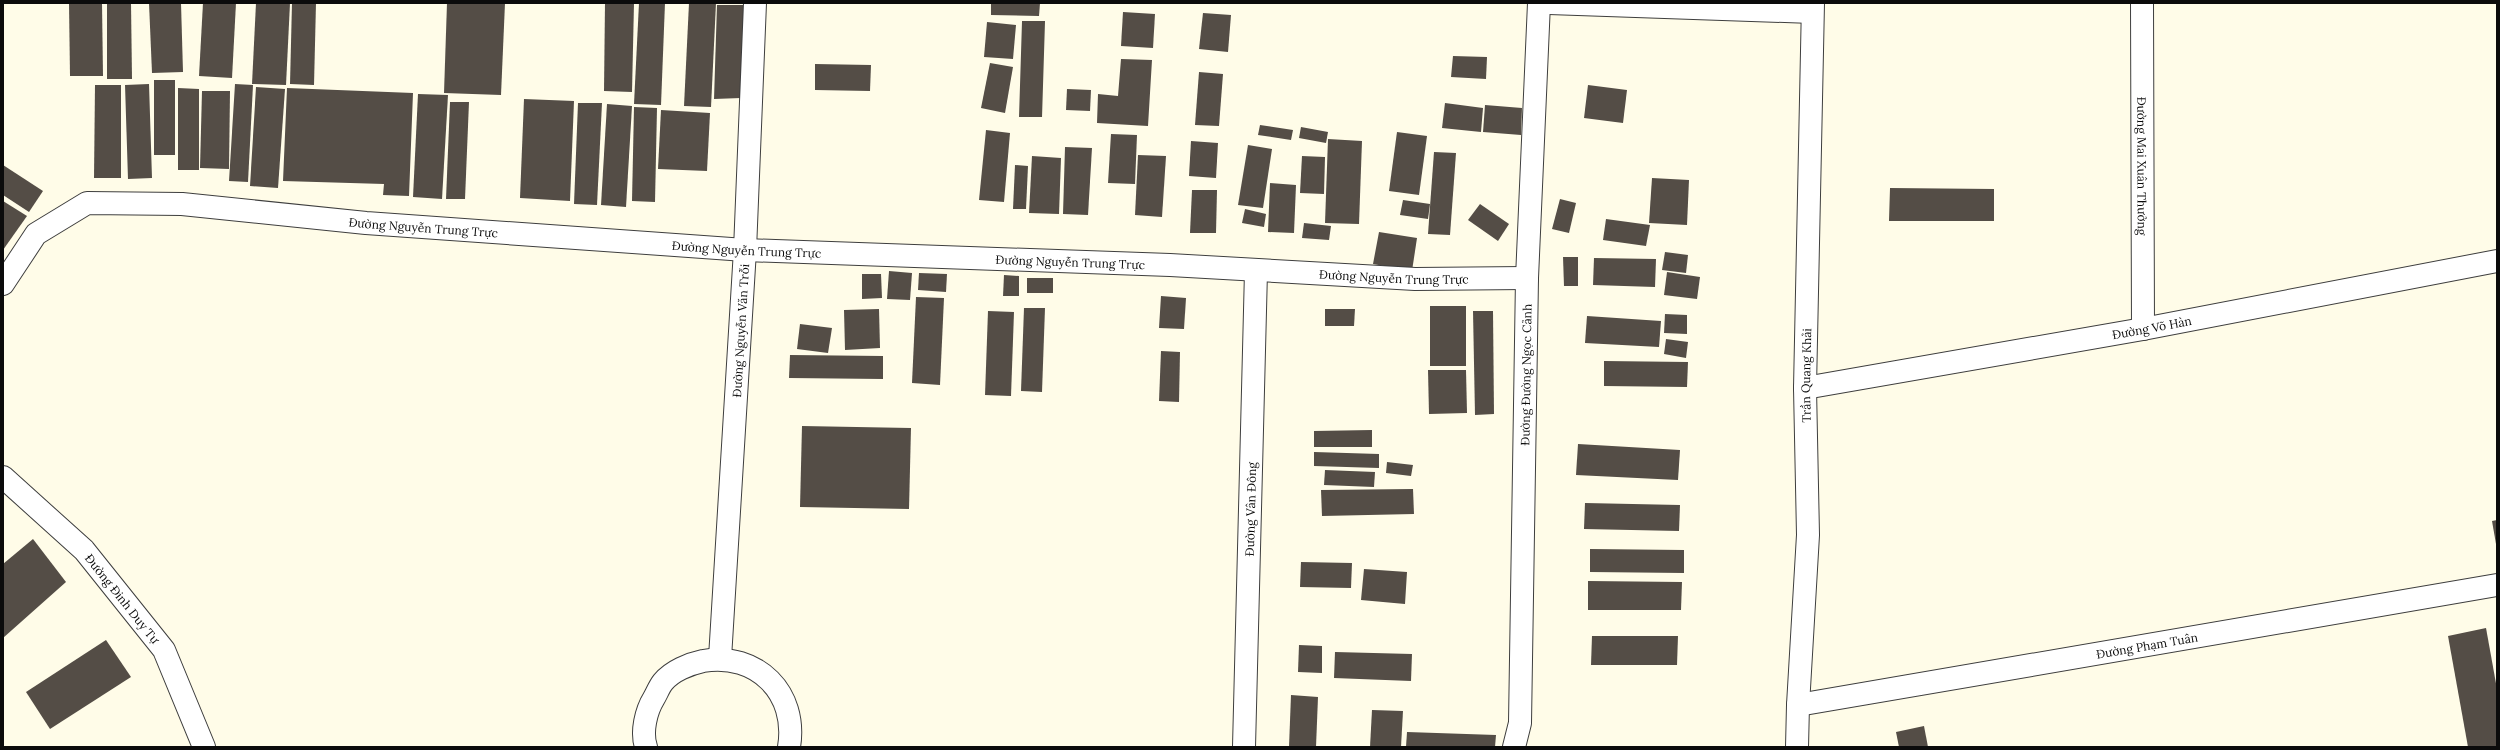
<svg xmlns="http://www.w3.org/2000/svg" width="2500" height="750" viewBox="0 0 2500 750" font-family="Lora,serif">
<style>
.building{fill:#544d46}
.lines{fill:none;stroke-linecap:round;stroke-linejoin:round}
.minor-casing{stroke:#3e3e3e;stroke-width:24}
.minor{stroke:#fff;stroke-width:22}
.labels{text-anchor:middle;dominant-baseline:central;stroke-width:4;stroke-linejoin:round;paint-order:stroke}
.street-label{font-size:12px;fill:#0b0b0b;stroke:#fff}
</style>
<rect width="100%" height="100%" fill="#fffce8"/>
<g class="building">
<path d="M69,3H102L103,76H70Z"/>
<path d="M107,3H131L132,79H107Z"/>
<path d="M149,3H181L183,72L152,73Z"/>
<path d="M203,3H236L232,78L199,76Z"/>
<path d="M256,3H290L286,85L252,84Z"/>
<path d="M292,3H316L314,85L290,84Z"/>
<path d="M447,3H505L501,95L444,93Z"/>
<path d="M605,3H634L632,92L604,91Z"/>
<path d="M639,3H665L661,105L634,104Z"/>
<path d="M689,3H716L711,107L684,106Z"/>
<path d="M991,3H1040L1039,16L991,15Z"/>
<path d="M717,5H744L741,98L714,99Z"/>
<path d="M1123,12L1155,14L1153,48L1121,46Z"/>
<path d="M1203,13L1231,15L1228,52L1199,49Z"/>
<path d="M1022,21H1045L1042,117H1019Z"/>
<path d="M987,22L1016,25L1013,59L984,57Z"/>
<path d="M1453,56L1487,57L1486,79L1451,77Z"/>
<path d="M1121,59L1152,60L1148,126L1097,123L1098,94L1118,96Z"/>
<path d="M990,63L1013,67L1005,113L981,108Z"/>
<path d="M815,64L871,65L870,91L815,90Z"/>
<path d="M1199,72L1223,74L1219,126L1195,125Z"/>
<rect x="154" y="80" width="21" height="75"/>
<path d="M149,84L152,178L128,179L125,85Z"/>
<path d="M235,84L253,85L248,182L229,181Z"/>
<path d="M95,85H121V178H94Z"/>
<path d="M1588,85L1627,90L1623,123L1584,118Z"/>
<path d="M256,87L285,89L278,188L250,186Z"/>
<path d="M178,88L199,89V170H178Z"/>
<path d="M287,88L413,93L409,196L383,195L384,184L283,181Z"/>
<path d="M1067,89L1091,90L1090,111L1066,110Z"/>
<path d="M202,91H230L229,169L200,168Z"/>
<path d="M418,94L448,95L442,199L413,197Z"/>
<path d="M524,99L574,101L570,201L520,198Z"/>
<path d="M450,102H469L465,199H446Z"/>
<path d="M578,103H602L597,205L574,204Z"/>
<path d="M1445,103L1483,108L1481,132L1442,128Z"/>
<path d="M607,104L632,106L626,207L601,205Z"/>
<path d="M1485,105L1522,108L1521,135L1483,132Z"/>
<path d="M634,107L657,108L655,202L632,201Z"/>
<path d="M661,110L710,113L707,171L658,169Z"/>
<path d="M1260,125L1293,130L1291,140L1258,135Z"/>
<path d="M1301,127L1328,132L1326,143L1299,138Z"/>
<path d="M986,130L1010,133L1004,202L979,200Z"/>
<path d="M1397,132L1427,136L1419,195L1389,191Z"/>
<path d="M1111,134L1137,135L1135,184L1108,183Z"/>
<path d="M1328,139L1362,141L1359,224L1325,223Z"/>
<path d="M1191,141L1218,143L1216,178L1189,176Z"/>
<path d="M1248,145L1272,149L1263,208L1238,205Z"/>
<path d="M1065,147L1092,148L1088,215L1063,214Z"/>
<path d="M1434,152L1456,153L1450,235L1428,234Z"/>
<path d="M1138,155L1166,156L1162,217L1135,215Z"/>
<path d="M1032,156L1061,158L1059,214L1029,213Z"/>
<path d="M1302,156L1325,157L1324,194L1300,193Z"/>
<path d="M3,165L43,191L29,212L3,195Z"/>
<path d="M1015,165L1028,166L1026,209H1013Z"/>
<path d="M1652,178L1689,180L1687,225L1649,223Z"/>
<path d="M1270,183L1296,185L1294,233L1268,232Z"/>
<path d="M1890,188L1994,189V221H1889Z"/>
<path d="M1192,190H1217L1216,233H1190Z"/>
<path d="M1560,199L1576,203L1569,233L1552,229Z"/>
<path d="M1403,200L1430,204L1428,219L1400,215Z"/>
<path d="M3,201L27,216L3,250Z"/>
<path d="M1480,204L1509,224L1498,241L1468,220Z"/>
<path d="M1245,209L1266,214L1264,227L1242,223Z"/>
<path d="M1606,219L1650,225L1646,246L1603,240Z"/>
<path d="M1304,223L1331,226L1329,240L1302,238Z"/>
<path d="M1379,232L1417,238L1412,271L1373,264Z"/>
<path d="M1665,252L1688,255L1686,273L1662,270Z"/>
<path d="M1563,257H1578V286H1564Z"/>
<path d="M1594,258L1656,259L1655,287L1593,285Z"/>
<path d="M889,271L912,273L910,300L887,299Z"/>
<path d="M1667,272L1700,277L1697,299L1664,295Z"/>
<path d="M919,273L947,274L946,292L918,290Z"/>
<path d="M862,274H881L882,298L862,299Z"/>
<path d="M1004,275L1019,276V296H1003Z"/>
<rect x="1027" y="278" width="26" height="15"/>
<path d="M1161,296L1186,298L1184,329L1159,328Z"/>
<path d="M916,297L944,298L940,385L912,383Z"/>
<rect x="1430" y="306" width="36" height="60"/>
<path d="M1024,308H1045L1042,392L1021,391Z"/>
<path d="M879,309L880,348L845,350L844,310Z"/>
<path d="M1325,309H1355L1354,326H1325Z"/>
<path d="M988,311L1014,312L1011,396L985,395Z"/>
<path d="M1473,311H1493L1494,414L1475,415Z"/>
<path d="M1665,314L1687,315V334L1664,333Z"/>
<path d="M1587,316L1661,321L1659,347L1585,343Z"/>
<path d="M800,324L832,328L828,353L797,349Z"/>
<path d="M1666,339L1688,342L1686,358L1664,354Z"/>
<path d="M1161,351L1180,352L1179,402L1159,401Z"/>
<path d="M790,355L883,356V379L789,378Z"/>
<path d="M1604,361L1688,362L1687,387L1604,386Z"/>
<path d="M1428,370H1466L1467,413L1429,414Z"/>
<path d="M802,426L911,428L909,509L800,507Z"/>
<path d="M1372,430V447H1314V431Z"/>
<path d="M1578,444L1680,450L1678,480L1576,475Z"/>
<path d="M1314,452L1379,454V468L1314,466Z"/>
<path d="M1387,462L1413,465L1411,476L1386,473Z"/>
<path d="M1325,470L1375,472L1374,487L1324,485Z"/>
<path d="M1413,489L1414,514L1322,516L1321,490Z"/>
<path d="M1585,503L1680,505L1679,531L1584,529Z"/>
<path d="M2497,520V544H2496L2492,521Z"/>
<path d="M33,539L66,582L3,638V564Z"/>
<path d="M1590,549L1684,550V573L1590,572Z"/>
<path d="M1301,562L1352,563L1351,588L1300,587Z"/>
<path d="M1364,569L1407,572L1405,604L1361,600Z"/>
<path d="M1588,581L1682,582L1681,610H1588Z"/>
<path d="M2486,628L2497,689V747H2468L2448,636Z"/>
<path d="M1592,636H1678L1677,665H1591Z"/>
<path d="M106,640L131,677L50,729L26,692Z"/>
<path d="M1299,645L1322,646V673L1298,672Z"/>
<path d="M1335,652L1412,654L1411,681L1334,678Z"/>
<path d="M1291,695L1318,697L1316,747H1289Z"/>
<path d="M1372,710L1403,711L1401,747H1370Z"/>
<path d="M1924,726L1928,747H1899L1896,732Z"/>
<path d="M1407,732L1496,735L1495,747H1406Z"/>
</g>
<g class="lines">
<g class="minor-casing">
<g id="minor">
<path d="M1549,3L1812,12"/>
<path id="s1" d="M2142,3L2143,329"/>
<path id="s2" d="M3,284L36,234L87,203L182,204L366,223L745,250L1170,265L1415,279L1527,278"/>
<path id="s3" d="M1805,388L2143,329L2497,261"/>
<path id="s4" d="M3,477L84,550L164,650L204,747"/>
<path id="s5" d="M720,658L745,250L755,3"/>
<path id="s6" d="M1798,705L2497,585"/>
<path d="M646,747C641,732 646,711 654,698C657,693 659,687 663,682C672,671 689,664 703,661C757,652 798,693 789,747"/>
<path id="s7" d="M1244,747L1256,271"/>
<path id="s8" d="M1514,747L1520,723L1527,278L1539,3"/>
<path id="s9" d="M1797,747L1798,705L1808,535L1805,388L1813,3"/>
</g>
</g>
<use href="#minor" class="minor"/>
</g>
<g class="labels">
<g class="street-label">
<text stroke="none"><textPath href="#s1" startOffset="163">Đường Mai Xuân Thưởng</textPath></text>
<text stroke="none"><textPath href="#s2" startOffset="457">Đường Nguyễn Trung Trực</textPath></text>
<text stroke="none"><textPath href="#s2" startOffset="781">Đường Nguyễn Trung Trực</textPath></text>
<text stroke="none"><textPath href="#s2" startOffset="1105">Đường Nguyễn Trung Trực</textPath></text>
<text stroke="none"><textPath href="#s2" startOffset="1429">Đường Nguyễn Trung Trực</textPath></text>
<text stroke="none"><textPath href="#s3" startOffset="352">Đường Võ Hàn</textPath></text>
<text stroke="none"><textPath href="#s5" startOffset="328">Đường Nguyễn Văn Trỗi</textPath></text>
<text stroke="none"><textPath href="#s8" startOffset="373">Đường Đường Ngọc Cảnh</textPath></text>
<text stroke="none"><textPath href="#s9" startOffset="372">Trần Quang Khải</textPath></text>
<text stroke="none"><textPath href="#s7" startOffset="238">Đường Vân Đông</textPath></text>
<text stroke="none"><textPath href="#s4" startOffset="171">Đường Đinh Duy Tự</textPath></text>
<text stroke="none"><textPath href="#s6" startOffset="354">Đường Phạm Tuân</textPath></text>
</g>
</g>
<rect width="2500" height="750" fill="none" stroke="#0b0b0b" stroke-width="8"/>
</svg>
